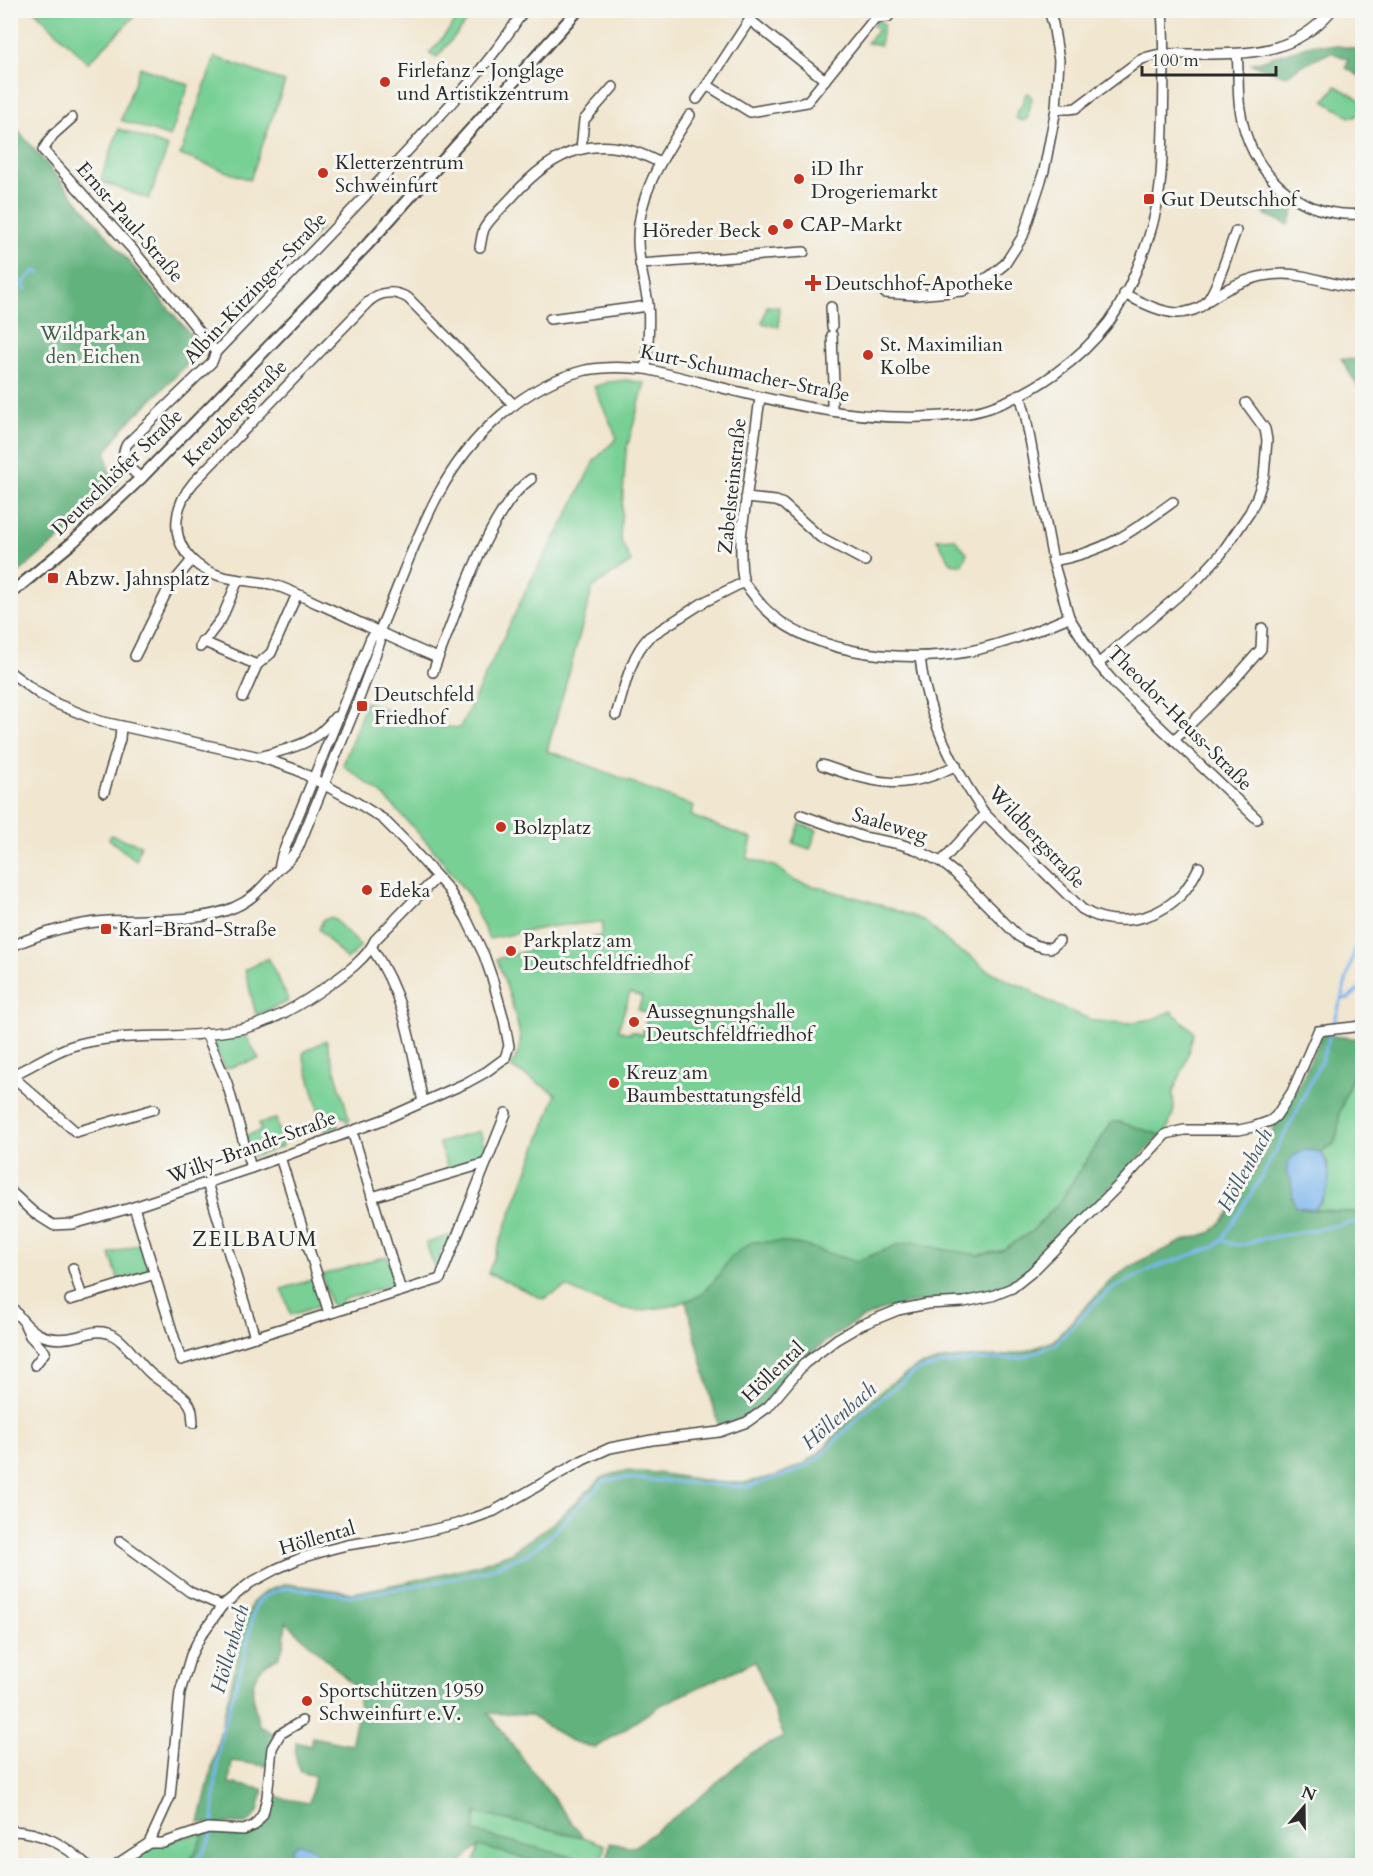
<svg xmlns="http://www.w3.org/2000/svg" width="1373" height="1876" viewBox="0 0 1373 1876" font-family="Cardo,serif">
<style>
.green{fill:#78d095;stroke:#527e60;stroke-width:1.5;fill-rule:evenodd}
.forest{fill:#62b27e;stroke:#466e54;stroke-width:1.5}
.water{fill:#7db7ee;stroke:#54718c;stroke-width:1.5}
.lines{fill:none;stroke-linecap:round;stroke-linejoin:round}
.stream{stroke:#7db7ee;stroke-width:3}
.minor-casing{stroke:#494744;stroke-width:12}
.major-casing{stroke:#494744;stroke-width:14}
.minor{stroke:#fff;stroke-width:9}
.major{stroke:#fff;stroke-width:10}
.poi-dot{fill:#c8321e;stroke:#f6f6f2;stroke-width:2}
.labels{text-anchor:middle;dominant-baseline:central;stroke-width:6;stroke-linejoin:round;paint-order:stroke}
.poi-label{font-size:20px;fill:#2b2b2b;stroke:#f6f6f2;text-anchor:start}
.street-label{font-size:20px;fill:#2b2b2b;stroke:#f6f6f2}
.park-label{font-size:20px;fill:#425d4b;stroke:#f6f6f2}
.water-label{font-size:21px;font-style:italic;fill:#456;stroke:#f6f6f2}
.neighbourhood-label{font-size:21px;letter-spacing:1.5px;fill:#2b2b2b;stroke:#f6f6f2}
</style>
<rect width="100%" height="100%" fill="#f6f6f2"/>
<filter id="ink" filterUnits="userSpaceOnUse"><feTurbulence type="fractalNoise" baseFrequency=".0167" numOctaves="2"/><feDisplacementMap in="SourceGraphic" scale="12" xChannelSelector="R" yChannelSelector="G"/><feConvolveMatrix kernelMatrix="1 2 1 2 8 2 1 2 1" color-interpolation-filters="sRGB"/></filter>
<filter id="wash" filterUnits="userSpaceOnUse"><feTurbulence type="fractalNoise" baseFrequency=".008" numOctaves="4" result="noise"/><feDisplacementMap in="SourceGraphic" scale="24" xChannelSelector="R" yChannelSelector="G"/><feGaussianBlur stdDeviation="1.35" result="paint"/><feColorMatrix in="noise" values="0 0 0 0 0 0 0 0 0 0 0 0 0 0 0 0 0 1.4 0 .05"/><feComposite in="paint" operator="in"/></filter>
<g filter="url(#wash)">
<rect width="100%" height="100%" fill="#f1e6cf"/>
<g class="green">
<path d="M35,11H140L88,63Z"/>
<path d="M464,11H476L437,57L429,53L435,47Z"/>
<path d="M876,20L884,24L880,45L867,43L878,30L873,26Z"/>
<path d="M215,57L285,82L250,180L180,155Z"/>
<path d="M140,67L189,85L170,137L121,120Z"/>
<path d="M1336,86L1362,101V108L1355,117H1350L1324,101Z"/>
<path d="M1028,93L1032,98L1027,119L1022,121L1016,118V113L1022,105L1026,94Z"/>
<path d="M119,129L168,147L149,199L100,181Z"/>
<path d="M318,226L321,228L220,332L217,329Z"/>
<path d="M767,306L779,307V327L762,323Z"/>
<path d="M626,380L645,383L626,451L620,538L631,562L593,587L547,751C597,766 644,789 694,806L691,816L752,839L747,858L777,867L795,881L869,901L923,920L956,949L970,956L986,969L1009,981L1029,989L1036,995L1062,1008L1095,1021L1128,1023L1153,1019L1171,1011L1194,1032L1184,1067L1173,1092L1174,1110L1167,1131L1161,1135L1119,1122L1098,1142L1091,1156L1057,1205L1031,1232L1001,1251L979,1255L897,1245L858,1261L844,1258L802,1245L780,1242L731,1257L715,1280L699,1296L672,1306L636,1311L605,1304L566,1287L543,1299L488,1273L546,1122L556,1094L511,1067C514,1060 519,1053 520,1046C523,1030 503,977 497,959L558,943L601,936L603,922L554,926L489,939L469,896L432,848L383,795L343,765L366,702L434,726L460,728L532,578L565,520L594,461L617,438L594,387L608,382ZM630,993L642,997L638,1010L649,1014L642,1035L631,1031L630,1034L618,1030Z"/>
<path d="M954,538L967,553L962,565L951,563L937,539Z"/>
<path d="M800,824L817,830L810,849L793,843Z"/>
<path d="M111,835L141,845L136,861L109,839Z"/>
<path d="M332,917L360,945V947L347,960L319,929L323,920Z"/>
<path d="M268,958L289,1001L256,1015L245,970Z"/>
<path d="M245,1034L259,1059L224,1069L213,1040L215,1038Z"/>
<path d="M326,1040L350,1121L347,1122L344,1116L336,1119L338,1126L327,1130L324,1129L303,1055L304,1052Z"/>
<path d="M1362,1056V1213L1313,1209L1323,1201L1328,1163L1321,1152L1334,1144L1338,1130L1339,1114L1359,1058Z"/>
<path d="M276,1119L283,1146L254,1157L251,1155L246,1135L261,1131L259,1123Z"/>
<path d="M480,1131L484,1145L489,1147L485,1158L448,1169L439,1143Z"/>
<path d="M455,1234L450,1246L444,1244L439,1256L446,1259L437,1275L426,1243Z"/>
<path d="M142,1243L150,1266L147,1271L119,1281L110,1254Z"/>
<path d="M387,1256L396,1283L393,1289H390L385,1287L342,1300L339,1306L336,1307L330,1303L322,1275Z"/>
<path d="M314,1279L322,1305L291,1315L282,1289Z"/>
<path d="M476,1813L583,1837L605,1845L601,1864L474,1833Z"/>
<path d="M204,1832L195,1853L186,1865L118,1866L144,1848Z"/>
<path d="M479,1846L549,1865L473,1866Z"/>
</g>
<g class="forest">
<path d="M1314,44L1338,46L1362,50V78L1346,68L1348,59L1331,52L1301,66L1286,76L1251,64Z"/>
<path d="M10,121L202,348L201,351L122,429L106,452L109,471L118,484L70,530L11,579Z"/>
<path d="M1283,198L1295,206L1289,225L1264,214Z"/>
<path d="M1341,359L1362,360V393Z"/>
<path d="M1322,1035L1362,1039V1056L1359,1058L1339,1114L1338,1130L1334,1144L1321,1152L1304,1150L1290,1177L1294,1193L1292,1198L1301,1209L1362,1213V1865H606L610,1843L634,1847L697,1800L749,1754L784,1737L755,1661L661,1705L595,1748L571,1741L529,1715L488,1713L583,1837L476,1813L474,1832L601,1864V1865H549L479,1846L458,1865H315H317L297,1844L292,1849L291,1856L296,1860L309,1865L186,1866L195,1853L204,1832L247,1835L259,1831L267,1816L270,1796L309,1803L315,1776L301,1772C295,1762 295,1755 296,1742L310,1746L312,1737L351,1745L359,1709V1690L286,1622L284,1644L279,1657C274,1660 267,1663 263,1667C245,1684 255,1706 259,1725L275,1735L266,1766L232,1761L229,1783L263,1789L258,1812L247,1824L199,1823L246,1621L252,1603L266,1591L287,1584L354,1593L407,1582L478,1565L510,1553L553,1523L603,1477L625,1471L657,1473L714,1482L743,1483L773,1477L804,1464L820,1452L845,1424L888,1385L917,1367L947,1359L1001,1356L1024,1352L1053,1341L1113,1278L1142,1260L1183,1241L1212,1232L1229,1213L1263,1156L1276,1121L1300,1083Z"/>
<path d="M1112,1122H1119L1161,1135L1037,1263C1024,1272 1010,1284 994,1289C955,1303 911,1297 872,1314C853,1322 818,1345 804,1360C790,1374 779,1392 764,1404C750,1415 735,1421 719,1428L686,1301L699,1296L715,1280L731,1257L752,1242H780L802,1245L844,1258L858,1261L897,1245L913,1242L946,1250L979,1255L1001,1251L1031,1232L1057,1205Z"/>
</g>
<g class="water">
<path d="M1304,1150L1321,1152C1334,1172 1331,1195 1313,1209L1296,1207C1291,1200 1294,1188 1290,1177L1287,1176C1285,1162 1292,1155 1304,1150Z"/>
<path d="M297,1844C309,1844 323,1852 317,1865L304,1864L291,1856L292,1849Z"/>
</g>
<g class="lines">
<g class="stream">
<path d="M26,289L22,284L35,271L40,273"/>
<path d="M1342,999L1349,998L1362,987"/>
<path d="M1222,1240C1235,1246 1243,1247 1256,1240L1362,1221"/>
<path d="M193,1866L207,1846L212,1833L218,1754L223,1727L244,1659L255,1607C262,1595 274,1590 288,1588L354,1596L452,1579L488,1570L529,1553L549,1537L604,1481L621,1478L747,1487L796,1471L816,1460L864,1412L916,1371L942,1364L974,1360L1023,1358L1055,1344L1095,1303L1112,1289L1153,1268L1214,1247L1222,1240L1258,1183L1294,1117L1322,1059L1337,1014L1362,923"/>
</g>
</g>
</g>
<g filter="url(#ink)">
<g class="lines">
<g class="minor-casing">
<g id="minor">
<path d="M756,10L707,85L750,112L807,102L875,18L888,17L892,10"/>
<path d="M750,20L825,80"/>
<path d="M1237,54C1239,72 1237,91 1240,109C1249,172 1298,219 1362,214"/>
<path d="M697,99L707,85"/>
<path d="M1056,109H1069L1076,108L1140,60C1158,52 1176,54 1195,54C1249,54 1294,55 1332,10"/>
<path d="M72,118L53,135L43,150L134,251L216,352"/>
<path d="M581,149L584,120L613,87"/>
<path d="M480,247C481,242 482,234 484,229C489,219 504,206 512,197C554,149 600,130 660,163"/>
<path d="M640,264L804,252"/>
<path d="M885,293L915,295L963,291L977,282L989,277L1005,264L1023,236L1044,171L1056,109L1059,60L1053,24L1049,10"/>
<path d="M1124,294C1141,302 1159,312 1177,313C1187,313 1201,309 1207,301C1218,288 1229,248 1236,231"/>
<path d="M1209,300C1236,282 1269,269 1302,276C1323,280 1341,287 1362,288"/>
<path d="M831,307L832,327"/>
<path d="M550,319L648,306"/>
<path d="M832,335L834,384"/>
<path d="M646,369C648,347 650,326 648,304C645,283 638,262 638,240C638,192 665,154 690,115"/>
<path d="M1020,394L1025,413L1053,561L1069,617L1098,664L1117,686L1257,819"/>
<path d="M832,397V411"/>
<path d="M760,398L741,537C741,549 740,571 744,582C746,587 752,592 755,597C797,654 901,664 966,652C1002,645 1035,632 1069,617"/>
<path d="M514,405L408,298C394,290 380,291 368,302L194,482C174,505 169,537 192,560C213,581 243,579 270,584C287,588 305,598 321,605C360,622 398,642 438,658C457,611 490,506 531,479"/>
<path d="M141,478C129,468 118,460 127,444L212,362L216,352C282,283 349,214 414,144C454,100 492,61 524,10"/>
<path d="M746,498L776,501L783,504L820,537L865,561"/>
<path d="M1053,561C1105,552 1132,532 1173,502"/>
<path d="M202,641L257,665"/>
<path d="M200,647L222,618L238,580"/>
<path d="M135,656L168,589L192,560"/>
<path d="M920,657C926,714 953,768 985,814L1082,909C1114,929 1154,921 1181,895C1189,887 1194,877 1199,867"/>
<path d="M1098,664L1199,578L1221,554L1250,512L1257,497L1264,476L1267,440L1265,429L1246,403"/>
<path d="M10,672L38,693L57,704L99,721L260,757L297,770L356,802L383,819L406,842L448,889L466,918L484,955L493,981L504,1020L509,1046L505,1058L486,1072L466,1083L385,1119L251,1168L134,1207L73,1224L53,1225L34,1213L10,1191"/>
<path d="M433,672L438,658"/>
<path d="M243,697L257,665L271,653L297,594"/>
<path d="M616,715C624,690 630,656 649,637L704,602L744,582"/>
<path d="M1174,740L1227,688L1261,649L1262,628"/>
<path d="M260,757C292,747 313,746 335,717"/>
<path d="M822,765C873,783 905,793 956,765"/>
<path d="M104,792L120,739L121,726"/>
<path d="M801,815L863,837L900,844L915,849L941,862L985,814"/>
<path d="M941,862L955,873L1018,936C1027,942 1039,948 1051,948L1059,941"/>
<path d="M279,869L282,855L371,638L379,632C399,586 415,537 439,493C469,437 523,385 586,370C606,366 626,367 646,369C737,390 826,420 922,417C944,416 968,415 989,408C1034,393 1080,360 1109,322C1128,295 1148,246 1155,214C1162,186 1162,157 1163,128C1164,89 1165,50 1162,10"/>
<path d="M10,947C41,933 74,923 108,921C145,919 201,923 235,907C256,898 264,884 280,868C287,862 293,856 298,848L357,704L380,642L379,632"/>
<path d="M372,948C405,997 411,1045 423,1102"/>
<path d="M206,1033L227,1083L251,1168"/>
<path d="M10,1076C32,1067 50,1053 72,1046C104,1036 139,1037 172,1036C195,1035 222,1033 245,1028C275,1021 305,1002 330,984C346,973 367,958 375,940L437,877"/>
<path d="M12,1076L76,1132L154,1109"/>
<path d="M352,1131L401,1291"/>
<path d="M280,1157L329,1313"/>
<path d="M207,1183L255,1337"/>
<path d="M372,1197L486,1163"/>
<path d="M134,1207L181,1360L440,1279L506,1113"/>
<path d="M73,1268L82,1297"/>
<path d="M70,1300L155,1274"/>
<path d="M10,1304C29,1332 44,1345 79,1336C89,1333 97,1330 107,1333C124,1337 136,1361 150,1373C159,1382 182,1393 187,1401C193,1408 192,1414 193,1423"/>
<path d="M25,1325L30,1336L45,1352L35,1365"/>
<path d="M120,1541L190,1592L222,1606"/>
<path d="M10,1831C42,1831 65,1845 88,1866"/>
<path d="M149,1843L170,1797L180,1692L191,1655L200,1637L222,1606L250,1583L276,1569L301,1558L331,1549L347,1545L405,1536L457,1524L494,1511L583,1460L610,1448L652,1440L719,1432L747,1422L768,1407L804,1364L837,1339L861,1325L898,1310L927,1304L964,1302L992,1296L1012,1288L1032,1272L1120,1184L1166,1134L1184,1130H1239L1253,1127L1270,1121L1276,1116L1292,1092L1318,1031L1362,1026"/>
<path d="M114,1866L149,1843H163L208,1828L244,1830L255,1825L263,1814L267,1797L272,1748L280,1734L302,1721"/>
</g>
</g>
<g class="major-casing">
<path id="major" d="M10,594L73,542L141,478L367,245L578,10"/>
</g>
<use href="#minor" class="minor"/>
<use href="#major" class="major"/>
</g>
</g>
<g class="poi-dot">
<circle cx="385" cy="82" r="6"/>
<circle cx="323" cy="173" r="6"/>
<circle cx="799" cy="179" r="6"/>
<rect x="1143" y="193" width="12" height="12" rx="3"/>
<circle cx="788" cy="224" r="6"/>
<circle cx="773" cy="230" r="6"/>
<path d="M810 274h6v6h6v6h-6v6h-6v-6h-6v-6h6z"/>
<circle cx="868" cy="355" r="6"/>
<rect x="47" y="572" width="12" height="12" rx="3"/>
<rect x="356" y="700" width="12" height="12" rx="3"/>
<circle cx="501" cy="827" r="6"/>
<circle cx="367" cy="890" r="6"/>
<rect x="100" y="923" width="12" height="12" rx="3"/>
<circle cx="511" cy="951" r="6"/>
<circle cx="634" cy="1022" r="6"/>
<circle cx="614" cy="1083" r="6"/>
<circle cx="307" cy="1701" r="6"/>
</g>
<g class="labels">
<g class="poi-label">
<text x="397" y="70">Firlefanz - Jonglage<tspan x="397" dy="23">und Artistikzentrum</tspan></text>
<text x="335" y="162">Kletterzentrum<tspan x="335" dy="23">Schweinfurt</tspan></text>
<text x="811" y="168">iD Ihr<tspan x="811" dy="23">Drogeriemarkt</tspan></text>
<text x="1161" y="199">Gut Deutschhof</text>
<text x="800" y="224">CAP-Markt</text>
<text x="761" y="230" text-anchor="end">Höreder Beck</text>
<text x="825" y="283">Deutschhof-Apotheke</text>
<text x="880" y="344">St. Maximilian<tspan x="880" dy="23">Kolbe</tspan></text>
<text x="65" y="578">Abzw. Jahnsplatz</text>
<text x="374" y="694">Deutschfeld<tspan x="374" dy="23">Friedhof</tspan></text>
<text x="513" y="827">Bolzplatz</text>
<text x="379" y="890">Edeka</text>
<text x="118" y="929">Karl-Brand-Straße</text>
<text x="523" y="940">Parkplatz am<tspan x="523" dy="23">Deutschfeldfriedhof</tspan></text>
<text x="646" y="1011">Aussegnungshalle<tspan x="646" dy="23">Deutschfeldfriedhof</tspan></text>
<text x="626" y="1072">Kreuz am<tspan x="626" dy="23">Baumbesttatungsfeld</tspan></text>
<text x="319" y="1690">Sportschützen 1959<tspan x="319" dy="23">Schweinfurt e.V.</tspan></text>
</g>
<g class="street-label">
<text transform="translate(130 222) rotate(49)">Ernst-Paul-Straße</text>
<text transform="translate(255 288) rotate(-47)">Albin-Kitzinger-Straße</text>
<text transform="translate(745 373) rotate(12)">Kurt-Schumacher-Straße</text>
<text transform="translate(235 413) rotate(-46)">Kreuzbergstraße</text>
<text transform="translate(117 472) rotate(-44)">Deutschhöfer Straße</text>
<text transform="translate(732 486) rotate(-84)">Zabelsteinstraße</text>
<text transform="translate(1180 718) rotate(45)">Theodor-Heuss-Straße</text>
<text transform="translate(890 825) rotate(17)">Saaleweg</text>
<text transform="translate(1037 837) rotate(47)">Wildbergstraße</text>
<text transform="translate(252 1147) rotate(-20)">Willy-Brandt-Straße</text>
<text transform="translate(773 1372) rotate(-44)">Höllental</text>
<text transform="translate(317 1538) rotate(-16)">Höllental</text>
</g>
<g class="park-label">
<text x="93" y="333">Wildpark an<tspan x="93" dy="23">den Eichen</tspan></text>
</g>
<g class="water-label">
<text transform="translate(1245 1170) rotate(-61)">Höllenbach</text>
<text transform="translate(839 1416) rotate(-41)">Höllenbach</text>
<text transform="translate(230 1649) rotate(-74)">Höllenbach</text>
</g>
<g class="neighbourhood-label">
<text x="255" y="1239">ZEILBAUM</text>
</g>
</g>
<rect width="1373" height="1876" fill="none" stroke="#f6f6f2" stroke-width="36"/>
<g transform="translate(1304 1807) rotate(20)" stroke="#f6f6f2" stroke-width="4.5" paint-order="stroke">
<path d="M0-4.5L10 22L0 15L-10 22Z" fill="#2b2b2b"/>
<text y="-9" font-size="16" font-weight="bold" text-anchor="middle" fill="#2b2b2b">N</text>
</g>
<path d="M1142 66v9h134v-9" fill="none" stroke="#2b2b2b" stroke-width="3"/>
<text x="1151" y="66" font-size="18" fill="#2b2b2b" stroke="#f6f6f2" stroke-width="4.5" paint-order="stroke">100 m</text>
</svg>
